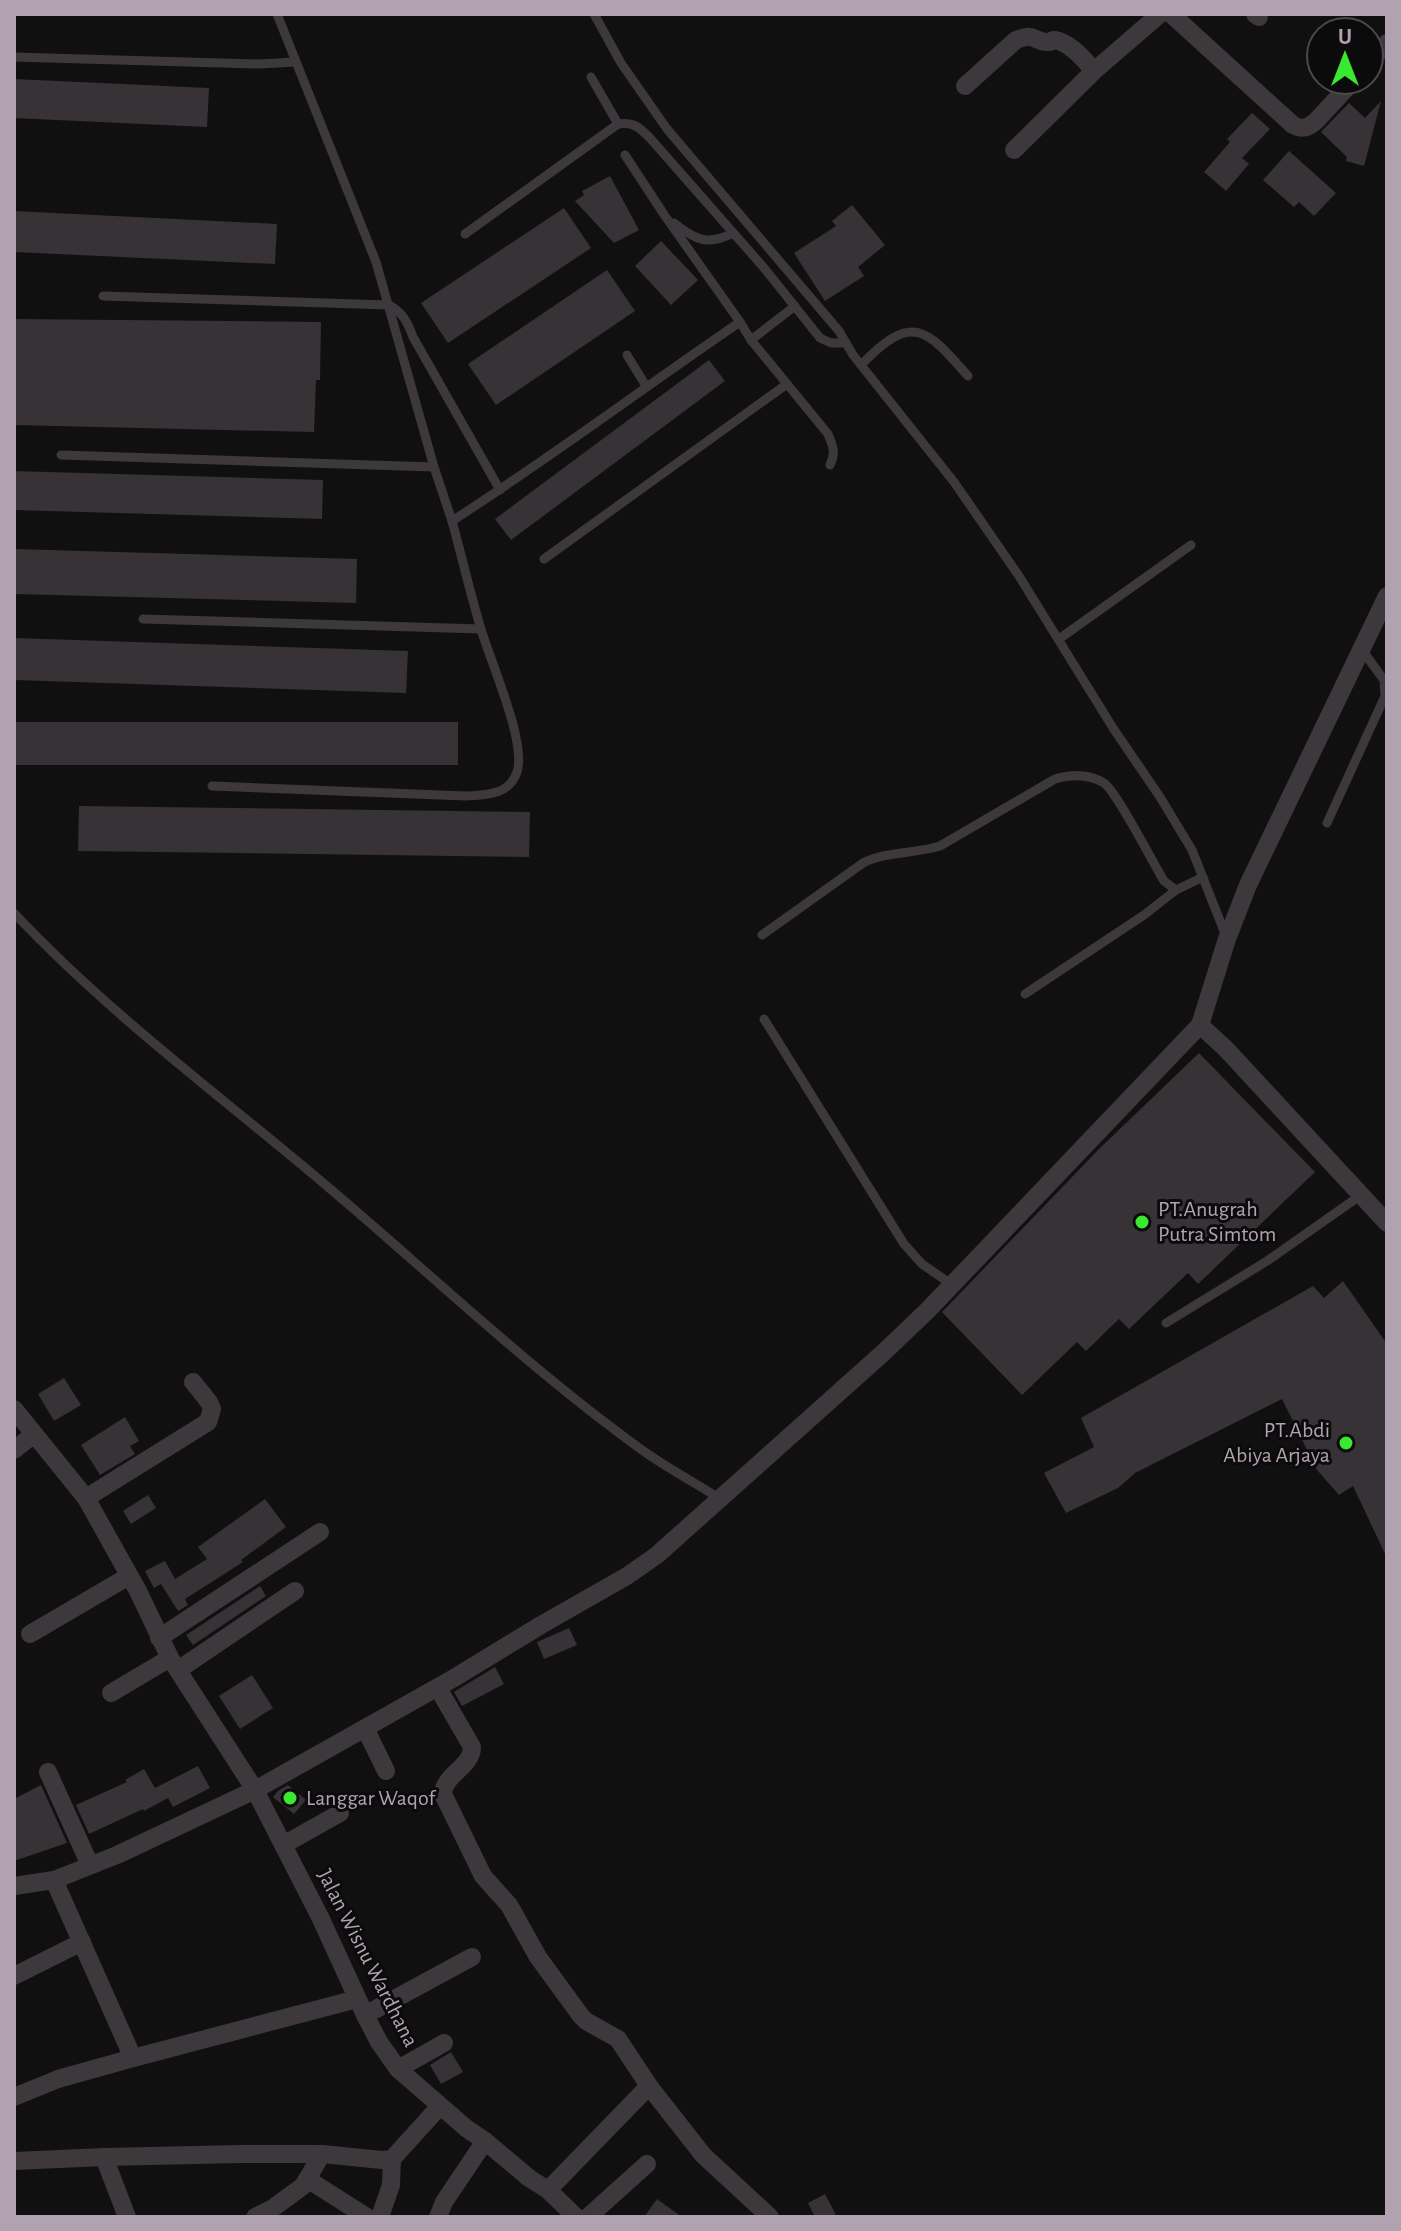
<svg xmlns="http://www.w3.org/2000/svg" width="1401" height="2231" viewBox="0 0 1401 2231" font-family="'Alegreya Sans',sans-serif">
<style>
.building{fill:#363236}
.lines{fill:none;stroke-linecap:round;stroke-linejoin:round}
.service{stroke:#3d383c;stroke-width:9}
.minor{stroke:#3d383c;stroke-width:18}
.poi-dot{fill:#3be831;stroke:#0c0b0c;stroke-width:3}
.labels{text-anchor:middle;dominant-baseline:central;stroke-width:6;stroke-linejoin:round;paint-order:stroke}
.poi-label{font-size:22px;fill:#b1a2b2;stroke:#0c0b0c;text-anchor:start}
.street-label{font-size:22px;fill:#b1a2b2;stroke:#0c0b0c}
</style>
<rect width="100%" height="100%" fill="#111011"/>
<g class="building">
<path d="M14,79L209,88L207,127L14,118Z"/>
<path d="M1381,101L1364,166L1346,161L1347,157L1321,132L1349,103L1365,118Z"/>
<path d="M1252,113L1270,129L1242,158L1249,164L1226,191L1204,172L1230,142L1227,139Z"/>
<path d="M1289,151L1336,193L1314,216L1299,202L1294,207L1263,180Z"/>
<path d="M610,176L639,230L614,243L575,201L584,195L582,191Z"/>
<path d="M852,205L885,245L858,267L864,276L825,301L794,253L836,226L832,221Z"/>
<path d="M564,208L591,248L448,343L421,303Z"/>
<path d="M14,211L277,224L275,264L14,252Z"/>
<path d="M661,241L698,280L671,305L635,266Z"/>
<path d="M607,270L635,311L496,405L468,364Z"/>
<path d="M14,319L321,322L320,380H316L314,432L14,425Z"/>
<path d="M709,360L725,381L511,540L495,519Z"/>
<path d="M14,471L323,480L322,519L14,510Z"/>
<path d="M14,549L357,559L356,603L14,594Z"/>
<path d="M14,638L408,651L406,693L14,680Z"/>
<rect x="14" y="722" width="444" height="43"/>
<path d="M79,806L530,812L529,857L78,851Z"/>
<path d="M1199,1053L1315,1172L1198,1284L1188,1273L1129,1329L1119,1319L1086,1351L1077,1342L1022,1395L942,1312L1099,1149Z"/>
<path d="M1343,1281L1387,1344V1558L1353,1486L1339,1495L1317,1470L1282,1399L1135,1473L1118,1488L1066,1513L1044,1473L1094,1447L1081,1418L1313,1286L1324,1298Z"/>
<path d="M64,1378L81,1405L54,1421L38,1394Z"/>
<path d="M125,1417L139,1441L130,1446L135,1454L100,1475L81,1445Z"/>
<path d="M148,1495L156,1508L131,1524L123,1511Z"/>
<path d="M265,1499L286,1527L241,1560L243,1562L185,1599L188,1605L178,1611L161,1584L154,1588L145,1571L165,1561L175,1579L207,1559L198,1547Z"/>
<path d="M260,1586L266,1596L193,1645L186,1635Z"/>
<path d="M569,1628L577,1645L544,1659L537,1642Z"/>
<path d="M495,1667L504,1684L462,1706L454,1692Z"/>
<path d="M252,1675L273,1708L240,1729L219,1696Z"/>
<path d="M198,1766L210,1788L173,1807L168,1798L144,1811L143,1809L89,1834L76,1805L127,1782L125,1780L144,1769L155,1788Z"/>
<path d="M41,1785L67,1843L14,1861V1799Z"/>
<path d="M288,1785L306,1800L294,1814L273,1797L278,1791Z"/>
<path d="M451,2052L463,2072L441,2084L430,2065Z"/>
<path d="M825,2194L837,2217H815L808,2203Z"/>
<path d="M657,2199L682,2217H644Z"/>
</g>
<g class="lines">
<g class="service">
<path d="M277,14L376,262L434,467L452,521"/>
<path d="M594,14L621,63L667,129L839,331L853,355L954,482L1019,576L1113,728L1160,797L1192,850L1226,936"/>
<path d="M14,57L259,64L295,62"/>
<path d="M591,77L618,124"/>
<path d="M625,155L665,216L740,322"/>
<path d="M674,223C695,240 708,246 733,233"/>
<path d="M465,234L618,124C634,122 639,127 650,138L765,269L820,338L831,343H846"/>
<path d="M103,296L389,305C403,313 407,321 413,337L500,490"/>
<path d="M795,306L751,340L828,434C833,446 836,453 830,465"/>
<path d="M627,355L646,386"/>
<path d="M861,365C912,312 926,328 968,376"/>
<path d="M61,455L434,467"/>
<path d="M544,559L787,384"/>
<path d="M143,619L481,629"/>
<path d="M1059,639L1191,545"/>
<path d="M212,786L466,796C487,795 509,795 517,772C527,742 490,661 481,629C470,593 462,557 452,521C550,458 643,388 740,322L751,340"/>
<path d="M1327,823L1385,696L1384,680L1362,650"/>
<path d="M14,913C109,1014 222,1097 328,1187C432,1275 531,1370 642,1450C667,1468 694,1482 719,1498"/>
<path d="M762,935L863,863C887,851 914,854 940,846L1055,779C1072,774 1089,774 1104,783C1117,792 1153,863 1164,881L1176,890L1203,877"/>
<path d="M1025,994L1144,915L1176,890"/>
<path d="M764,1019L904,1244L922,1264L951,1284"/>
<path d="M1166,1323L1267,1261L1361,1195"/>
</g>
<g class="minor">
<path d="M1171,14L1293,125C1302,130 1308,128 1316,121L1354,80"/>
<path d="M1255,14L1259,17"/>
<path d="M1369,63L1387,43"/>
<path d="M965,86L1016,40C1035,32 1032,41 1046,42C1057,43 1048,38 1059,41C1073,46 1085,60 1094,71"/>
<path d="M1014,150L1094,71L1160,14"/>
<path d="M1200,1025L1227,939L1248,885L1387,596"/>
<path d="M14,1409L86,1498L138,1591L170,1658L255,1790L321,1919L365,2015L379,2042L398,2069L466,2128L485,2141L529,2178L548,2190L576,2217"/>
<path d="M14,1450L34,1434"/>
<path d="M86,1498L208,1422L212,1409L209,1402L193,1382"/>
<path d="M30,1634L129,1576"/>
<path d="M159,1638L320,1532"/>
<path d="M178,1670L295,1591"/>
<path d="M438,1688L472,1747C472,1767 444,1774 443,1794L483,1876L509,1905L538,1957L581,2016L586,2021L618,2039L649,2086L703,2155L770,2217"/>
<path d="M111,1693L170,1658"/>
<path d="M365,1728L386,1771"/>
<path d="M48,1772L90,1865"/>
<path d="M283,1845L340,1813"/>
<path d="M54,1880L133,2058"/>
<path d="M14,1886L54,1880L117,1855L255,1790L454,1678L541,1625L627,1576L657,1555L883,1353L928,1310L1200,1025L1226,1049L1387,1223"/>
<path d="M14,1976L82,1942"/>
<path d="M365,2015L472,1957"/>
<path d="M398,2069L444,2043"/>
<path d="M14,2097L58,2079L133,2058L357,1999"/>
<path d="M104,2157L127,2217"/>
<path d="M14,2161L104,2157L241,2154H322L382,2160L392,2159L440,2106"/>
<path d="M307,2179L367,2217"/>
<path d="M548,2190L649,2086"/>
<path d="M255,2217L273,2208L303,2186L322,2154"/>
<path d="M380,2217L391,2185L392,2159"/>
<path d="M438,2217L444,2202L485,2141"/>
<path d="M588,2217L647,2164"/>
</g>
</g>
<g class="poi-dot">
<circle cx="1142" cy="1222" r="8"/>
<circle cx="1346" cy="1443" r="8"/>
<circle cx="290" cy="1798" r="8"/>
</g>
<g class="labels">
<g class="poi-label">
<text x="1158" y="1209">PT.Anugrah<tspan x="1158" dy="25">Putra Simtom</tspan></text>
<text x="1330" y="1430" text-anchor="end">PT.Abdi<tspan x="1330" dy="25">Abiya Arjaya</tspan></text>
<text x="306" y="1798">Langgar Waqof</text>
</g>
<g class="street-label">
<text transform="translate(368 1958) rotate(63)">Jalan Wisnu Wardhana</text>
</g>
</g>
<rect width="1401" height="2231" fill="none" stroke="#b1a2b2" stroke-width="32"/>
<g transform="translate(1345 56)"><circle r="38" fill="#0c0b0c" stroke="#4e474e" stroke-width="2"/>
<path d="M0-6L14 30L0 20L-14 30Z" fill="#3be831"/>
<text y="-12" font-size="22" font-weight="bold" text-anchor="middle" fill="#b1a2b2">U</text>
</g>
</svg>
